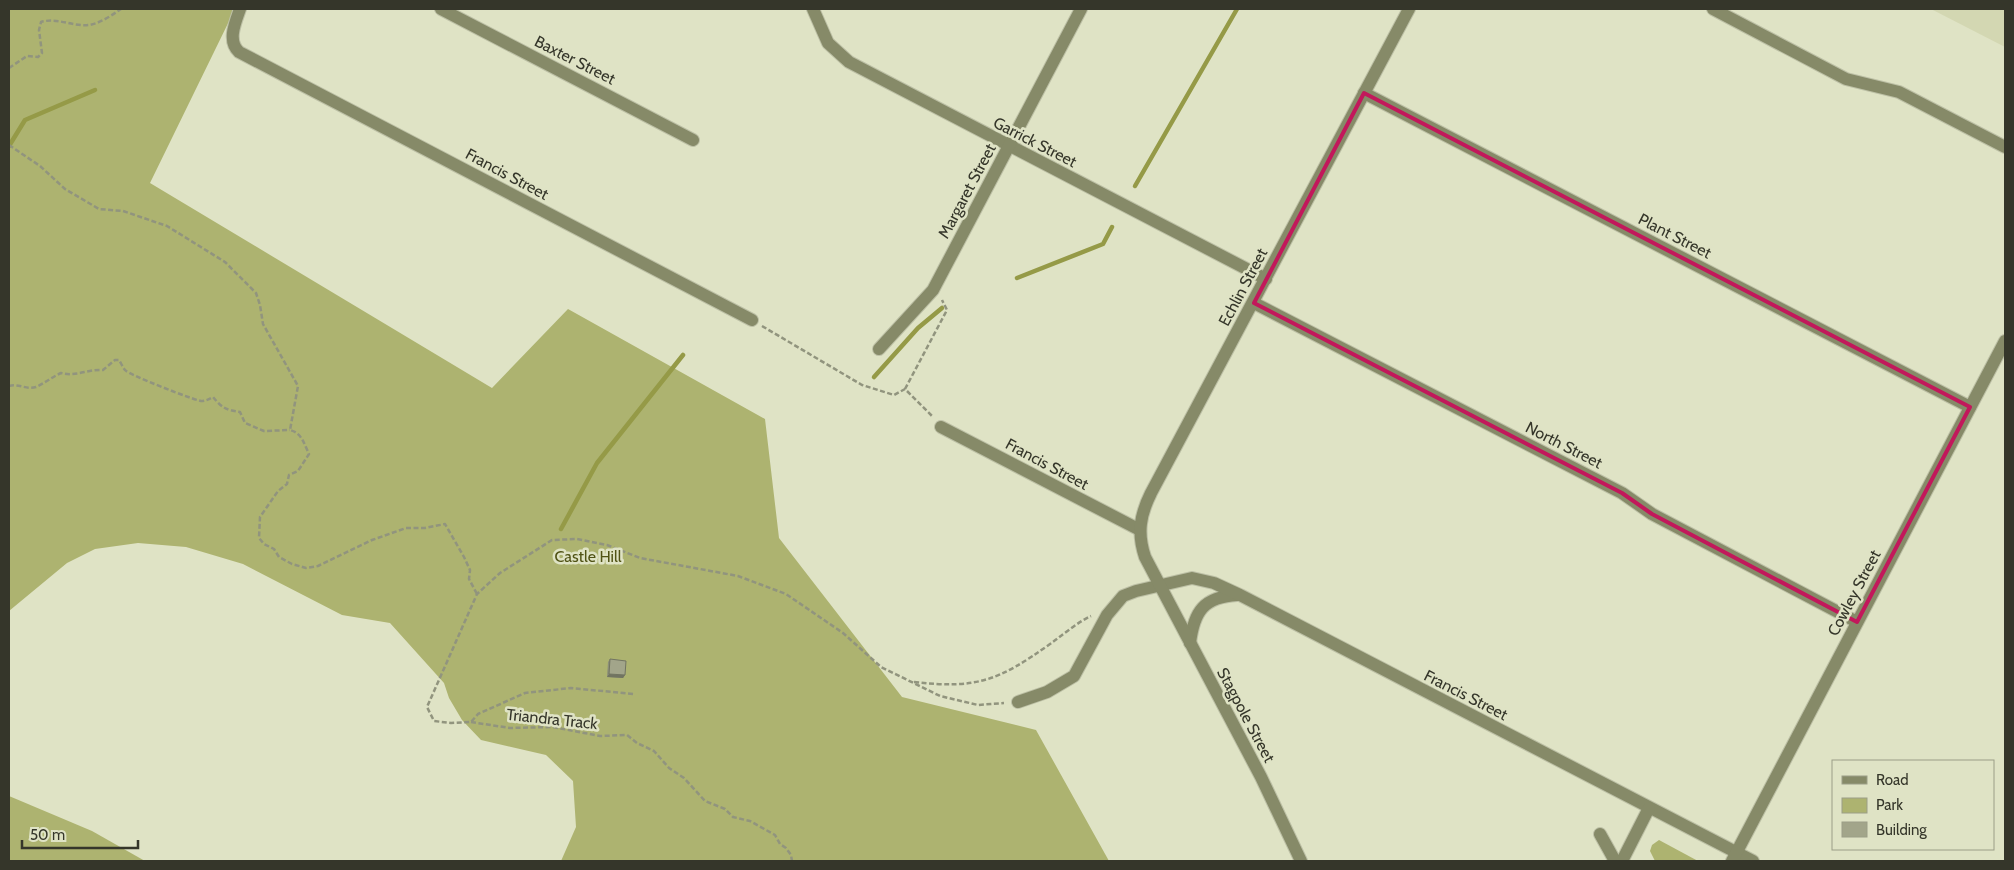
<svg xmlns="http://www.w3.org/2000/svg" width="2014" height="870" viewBox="0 0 2014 870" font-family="Cabin,sans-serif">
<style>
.built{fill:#d3d7b2}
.green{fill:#adb370}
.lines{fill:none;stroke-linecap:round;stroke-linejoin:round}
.stream{stroke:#959a47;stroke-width:4.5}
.minor-casing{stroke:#bdc0a6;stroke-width:14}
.path{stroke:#91947e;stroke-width:2.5;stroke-dasharray:5 2.5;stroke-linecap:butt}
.minor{stroke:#868a68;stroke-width:12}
.wall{fill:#8b8e77}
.shaded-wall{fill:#717461}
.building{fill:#a2a58a;stroke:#717461}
.marked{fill:none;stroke:#c2185b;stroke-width:4;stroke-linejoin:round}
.labels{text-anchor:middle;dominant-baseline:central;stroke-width:5;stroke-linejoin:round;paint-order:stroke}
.street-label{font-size:16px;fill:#35362a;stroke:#dfe3c5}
.park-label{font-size:16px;fill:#505315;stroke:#dfe3c5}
</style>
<rect width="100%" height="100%" fill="#dfe3c5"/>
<path class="built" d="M1931,9H2005V47Z"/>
<g class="green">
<path d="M9,9H235L150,183L492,388L568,309L765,419L779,538L902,697L1036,730L1109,861H561L576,827L573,781L546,755L481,740L462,720L449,698L444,683L390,623L342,615L243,564L186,547L138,543L95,549L67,563L9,611Z"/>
<path d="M9,796L92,831L145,861H9Z"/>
<path d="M1659,840L1698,861H1655L1650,851L1652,845Z"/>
</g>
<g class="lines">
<g class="stream">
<path d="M9,146L25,120L95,90"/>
<path d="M1135,186L1237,9"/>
<path d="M1017,278L1103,244L1112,227"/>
<path d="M874,377L918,328L942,308"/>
<path d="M561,529L597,463L683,355"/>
</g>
<g class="minor-casing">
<g id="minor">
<path d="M240,9C235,23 227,41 239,52L752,320"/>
<path d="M441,9L693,140"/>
<path d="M813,9L828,43L849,62L1266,279"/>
<path d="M1713,9L1846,79L1899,92L2005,147"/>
<path d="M1364,93L1970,407"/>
<path d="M1254,303L1622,493L1652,514L1857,622"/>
<path d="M879,349L933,290L1081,9"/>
<path d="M941,427L1140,530"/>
<path d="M1190,643C1194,611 1204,597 1237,595"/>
<path d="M1018,702L1047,692L1074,676L1107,615L1123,596L1136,591L1192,578L1214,583L1240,595L1753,861"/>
<path d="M1600,834L1615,861"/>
<path d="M1301,861L1261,777L1145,557C1137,533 1140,515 1151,493L1409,9"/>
<path d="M1622,861L1649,808"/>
<path d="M1732,861L2005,341"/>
</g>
</g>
<g class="path">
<path d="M9,68L27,56L38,57L42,53L39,30L41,22C57,17 73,27 89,25C101,23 112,15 121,9"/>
<path d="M9,145L40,166L65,189L99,209L123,211L167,226L225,262L256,293L260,305L263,324L298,386L290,430C302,433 304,444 309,454L298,471L289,475L287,484L278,491L260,517L259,538L264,544L274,549L279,557L292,564L306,568L318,566L372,540L406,528H425L445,524L464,557L470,570L469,579L477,594"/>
<path d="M762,326L862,385L894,395L905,389L932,416"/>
<path d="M9,386C18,383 26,390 36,387C45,383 52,377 61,373C75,377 88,369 103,370L115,360H119C121,363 123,368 125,370C129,375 194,400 201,401C206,401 209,399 213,397C222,408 226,410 240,412L245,423L264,431L290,430"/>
<path d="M905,389L947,310L942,300"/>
<path d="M914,682C977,689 998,681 1050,644C1063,635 1076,623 1091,616"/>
<path d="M633,694L571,688L525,693L478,714L471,722L451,723L434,721L427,707L477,594L500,573L552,540L577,539L607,545L640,558L738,576L786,594L843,633L881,667L940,696L978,705L1004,703"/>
<path d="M471,722L510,728L553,727L600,736L627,735L637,743L654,751L669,768L684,778L705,801L725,809L733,817L750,821L775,835L780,844L786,848L791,855L792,861"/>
</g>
<use href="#minor" class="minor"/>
</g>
<path class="wall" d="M610,659L625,675L623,678L607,677L608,662Z"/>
<path class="shaded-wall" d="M609,674L625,675L623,678L607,677Z"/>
<path class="building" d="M610,659L626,661L625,675L609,674Z"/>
<path class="marked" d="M1364,93L1970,407L1857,622L1652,514L1622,493L1254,303Z"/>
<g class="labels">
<g class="street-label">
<text transform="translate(575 60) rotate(27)">Baxter Street</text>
<text transform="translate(1035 142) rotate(27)">Garrick Street</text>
<text transform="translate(507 174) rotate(28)">Francis Street</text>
<text transform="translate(967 191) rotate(-62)">Margaret Street</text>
<text transform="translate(1675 236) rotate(27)">Plant Street</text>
<text transform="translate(1243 287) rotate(-62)">Echlin Street</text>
<text transform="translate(1564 445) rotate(27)">North Street</text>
<text transform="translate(1047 464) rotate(28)">Francis Street</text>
<text transform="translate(1854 593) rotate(-62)">Cowley Street</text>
<text transform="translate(1466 695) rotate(27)">Francis Street</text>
<text transform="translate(1246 715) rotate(62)">Stagpole Street</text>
<text transform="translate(552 719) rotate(6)">Triandra Track</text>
</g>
<g class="park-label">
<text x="588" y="556">Castle Hill</text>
</g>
</g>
<rect width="2014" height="870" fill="none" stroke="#35362a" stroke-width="20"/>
<rect x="1832" y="760" width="162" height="90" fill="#dfe3c5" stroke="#9b9e87"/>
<rect x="1842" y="776" width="25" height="8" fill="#868a68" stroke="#9b9e87"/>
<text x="1876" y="785" font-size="15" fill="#35362a">Road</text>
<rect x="1842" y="798" width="25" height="15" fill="#adb370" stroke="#9b9e87"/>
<text x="1876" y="810" font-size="15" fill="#35362a">Park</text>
<rect x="1842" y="822" width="25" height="15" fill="#a2a58a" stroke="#9b9e87"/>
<text x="1876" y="835" font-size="15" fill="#35362a">Building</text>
<path d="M22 840v8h116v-8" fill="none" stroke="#35362a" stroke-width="2.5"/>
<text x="30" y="840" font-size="15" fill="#35362a" stroke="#dfe3c5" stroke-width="4" paint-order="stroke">50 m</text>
</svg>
